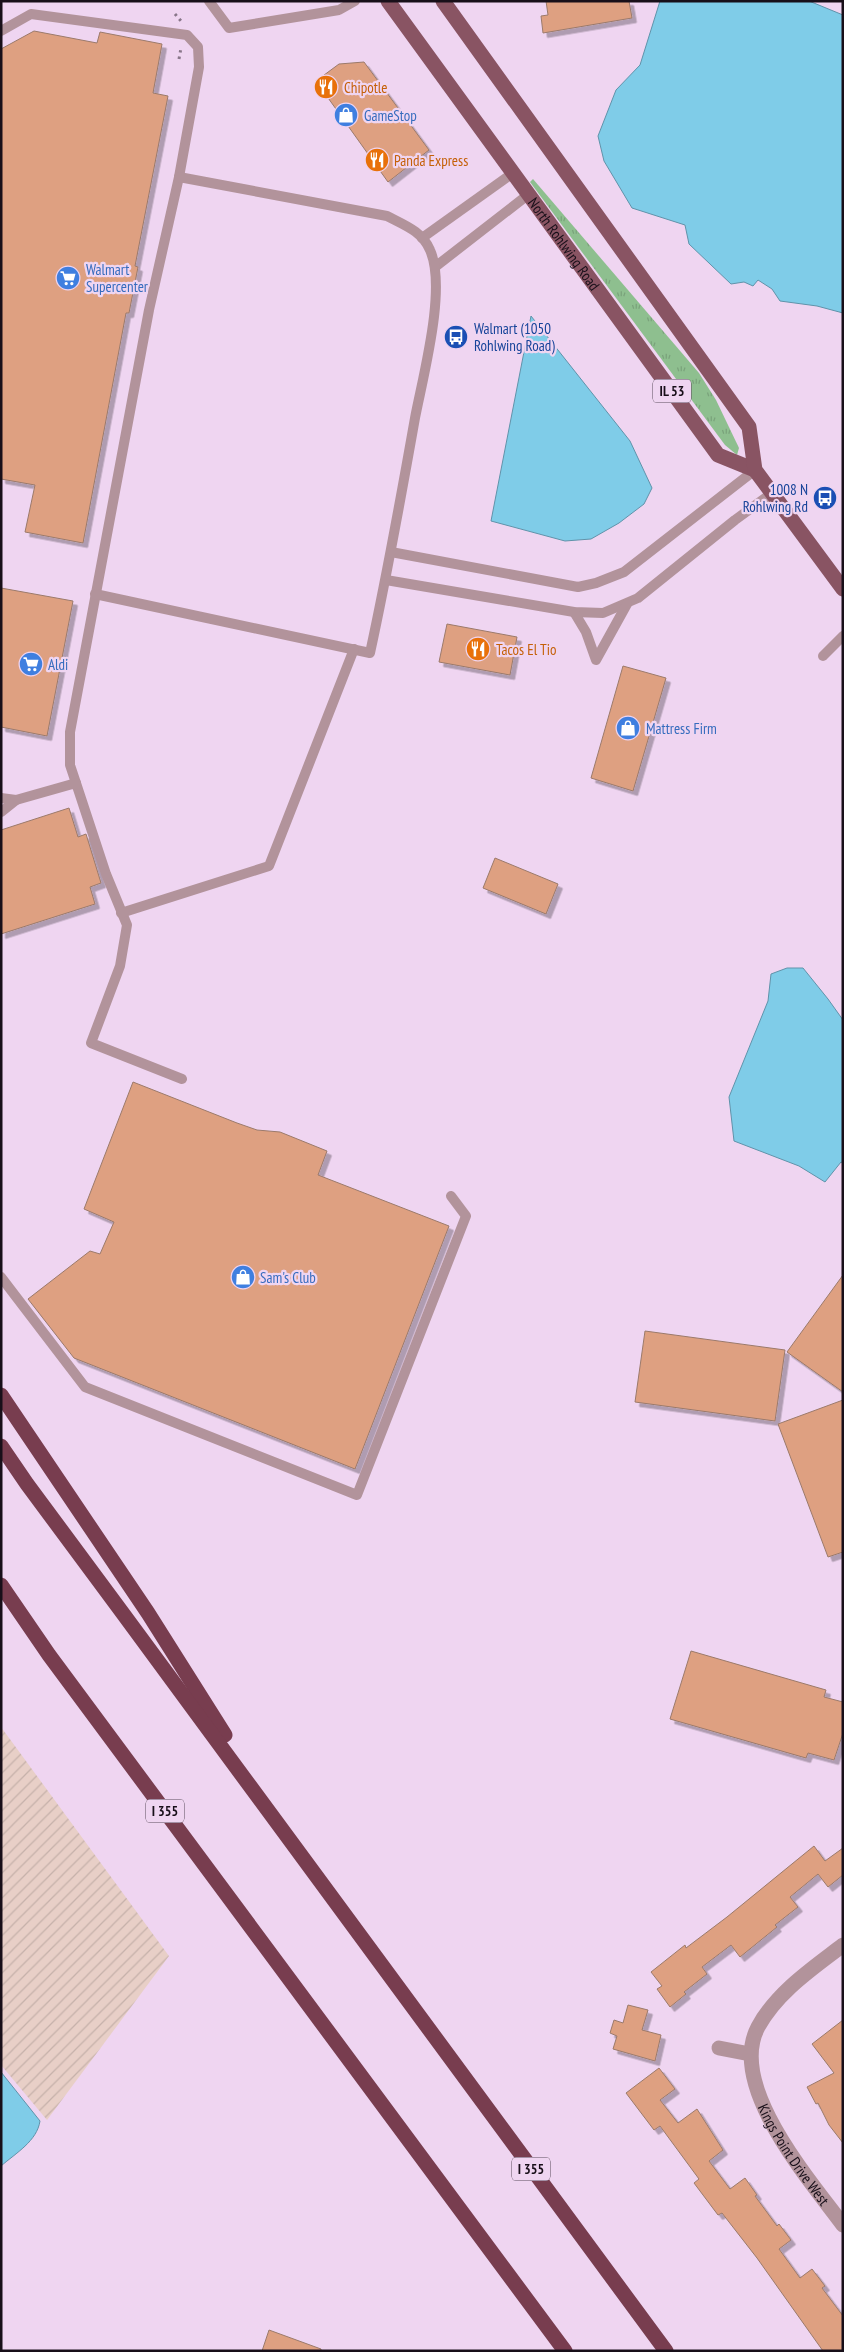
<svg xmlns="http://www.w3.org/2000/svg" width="844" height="2352" viewBox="0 0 844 2352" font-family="'PT Sans Narrow',sans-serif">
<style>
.industrial{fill:url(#industrial-furrows)}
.grass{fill:url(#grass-tufts)}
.water{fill:#7fcce8;stroke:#6093aa}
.building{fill:#dea081;stroke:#9b7a6b;filter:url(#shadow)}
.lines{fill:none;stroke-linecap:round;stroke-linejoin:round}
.path{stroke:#887689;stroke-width:3;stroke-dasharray:2.5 4;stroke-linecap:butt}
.lane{stroke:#b2939b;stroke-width:10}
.street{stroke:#b2939b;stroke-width:15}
.primary{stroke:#895463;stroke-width:15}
.highway{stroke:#783d4f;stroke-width:15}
.labels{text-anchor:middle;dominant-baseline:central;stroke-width:4.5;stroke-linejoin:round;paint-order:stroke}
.shield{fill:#efd5f1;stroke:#584a5a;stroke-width:1}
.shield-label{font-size:14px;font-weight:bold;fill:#180f19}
.food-label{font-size:15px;fill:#c56008;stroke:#efd5f1;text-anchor:start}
.shop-label{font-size:15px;fill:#366cbe;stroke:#efd5f1;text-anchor:start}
.street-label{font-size:15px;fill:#180f19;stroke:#efd5f1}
.transit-label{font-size:15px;fill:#164399;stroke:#efd5f1;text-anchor:start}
</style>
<defs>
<pattern id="industrial-furrows" width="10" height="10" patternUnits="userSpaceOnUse" patternTransform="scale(1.25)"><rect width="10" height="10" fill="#e8cfc7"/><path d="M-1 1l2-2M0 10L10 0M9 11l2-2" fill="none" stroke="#c6b1aa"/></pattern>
<pattern id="grass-tufts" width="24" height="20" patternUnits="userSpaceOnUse" patternTransform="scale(1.25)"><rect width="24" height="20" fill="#8ebf8f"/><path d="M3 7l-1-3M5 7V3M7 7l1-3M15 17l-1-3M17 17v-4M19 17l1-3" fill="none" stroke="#7aa37b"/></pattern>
<filter id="shadow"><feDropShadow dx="4.5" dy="4.5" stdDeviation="0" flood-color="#0004"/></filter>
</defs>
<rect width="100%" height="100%" fill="#efd5f1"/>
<path class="industrial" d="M1,1727L169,1956L47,2120L1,2065Z"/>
<path class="grass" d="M533,179L699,373L716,400L739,448L737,455L725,445L530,182Z"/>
<g class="water">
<path d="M660,1H809L843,15V313L817,306L780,301L772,289L758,280L753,286L744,282L731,284L689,244L685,225L632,208L604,161L598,136L616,90L640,65Z"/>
<path d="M531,316L630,441L652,488L644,504L619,523L591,539L565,541L491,521Z"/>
<path d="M787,968H803L828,999L843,1020V1163L841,1162L825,1182L799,1166L734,1141L729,1097L768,1001L771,974Z"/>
<path d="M1,2072L40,2121C37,2141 16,2153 1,2166Z"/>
</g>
<g class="building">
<path d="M546,1H629L632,18L543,33L541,16L548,15Z"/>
<path d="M34,31L97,43L100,32L162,44L153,93L168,96L135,266L138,267L129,313H126L83,543L25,532L35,485L1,479V49Z"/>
<path d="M364,62L429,150L388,182L316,81L339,64Z"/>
<path d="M1,588L73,601L47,736L1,727Z"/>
<path d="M447,624L517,637L510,675L439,662Z"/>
<path d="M623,666L666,678L633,791L591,778Z"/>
<path d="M69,808L78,837L86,834L101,883L90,887L95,904L1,934V830Z"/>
<path d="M495,858L558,884L546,914L483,888Z"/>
<path d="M133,1082L237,1123L257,1130L280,1132L327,1151L318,1175L449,1226L355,1469L74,1358L28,1299L90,1251L100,1254L114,1222L84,1209Z"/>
<path d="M843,1275V1392L787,1352Z"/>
<path d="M645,1331L785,1350L775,1421L635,1402Z"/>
<path d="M843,1400V1552L828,1557L778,1424Z"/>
<path d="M691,1651L826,1690L824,1697L843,1702V1733L834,1760L808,1753L806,1758L670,1719Z"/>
<path d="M814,1846L825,1861L843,1848V1875L828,1887L818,1874L790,1897L798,1907L775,1925L777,1927L740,1957L731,1945L702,1967L707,1974L684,1992L686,1994L670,2007L657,1989L662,1986L651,1972L685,1945L686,1948L727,1917Z"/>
<path d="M628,2005L648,2010L642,2030L661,2035L655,2061L613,2049L617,2036L610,2033L614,2020L623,2023Z"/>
<path d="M843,2020V2143L829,2125L818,2103L816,2104L807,2087L834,2073L812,2044Z"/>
<path d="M659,2068L675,2089L660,2100L678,2123L697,2109L723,2150L709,2161L730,2189L745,2178L757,2195L755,2196L777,2226L779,2224L791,2240L779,2249L800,2278L812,2269L825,2286L822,2288L843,2316V2351H823L757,2258L722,2213L718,2215L694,2183L699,2179L660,2126L654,2130L626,2093Z"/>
<path d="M269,2330L321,2349V2351H262Z"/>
</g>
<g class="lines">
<g class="path">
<path d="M175,14L181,21"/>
<path d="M179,59L181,48"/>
</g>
<g class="lane">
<path d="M209,1L229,28L339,10L355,1"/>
<path d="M1,31L31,14L187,35L198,47L199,67L179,177L149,310L70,732V765L76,783"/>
<path d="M422,238L513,173"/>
<path d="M435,267L529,194"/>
<path d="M391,552L578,587L596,583L624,572L755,470"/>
<path d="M386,580L574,612L603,613L638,598L735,520L772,493"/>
<path d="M95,594L370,653C387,575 401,497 415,418C423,376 447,288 430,250C422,231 404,225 387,216L179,177"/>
<path d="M574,612L586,632L596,660L627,604"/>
<path d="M823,656L843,636"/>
<path d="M1,798L16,800L76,783L106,874L127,925L120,966L91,1043L182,1079"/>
<path d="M1,812L16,800"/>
<path d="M121,913L269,866L354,649"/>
<path d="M1,1277L85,1387L357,1495L466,1216L451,1196"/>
</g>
<g class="street">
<path id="s1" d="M843,1945C813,1968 777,1992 758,2027C727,2086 810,2180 843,2225"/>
<path d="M719,2048L750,2054"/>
</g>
<g class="primary">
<path id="s2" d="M388,1L718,455L755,470"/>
<path d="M443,1L749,427L755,470L843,589"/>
</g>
<g class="highway">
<path d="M1,1395L148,1613L225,1735"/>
<path d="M1,1446L27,1484C241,1772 452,2062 666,2351"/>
<path d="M1,1585L49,1655L565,2351"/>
</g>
</g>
<defs>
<g id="restaurant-disc" transform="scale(1.25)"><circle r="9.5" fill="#e8710a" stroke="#efd5f1"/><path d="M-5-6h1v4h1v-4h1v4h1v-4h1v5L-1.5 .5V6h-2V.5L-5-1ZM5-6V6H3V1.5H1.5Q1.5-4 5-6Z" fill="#fff"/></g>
<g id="shop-disc" transform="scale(1.25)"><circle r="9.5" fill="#3f7fe0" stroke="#efd5f1"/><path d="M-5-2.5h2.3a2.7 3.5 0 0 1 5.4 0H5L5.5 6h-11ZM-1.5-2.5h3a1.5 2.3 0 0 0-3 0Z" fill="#fff"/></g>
<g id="supermarket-disc" transform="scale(1.25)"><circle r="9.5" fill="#3f7fe0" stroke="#efd5f1"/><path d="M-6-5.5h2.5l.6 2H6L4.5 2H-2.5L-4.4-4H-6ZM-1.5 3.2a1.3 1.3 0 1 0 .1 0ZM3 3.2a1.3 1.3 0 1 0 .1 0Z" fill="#fff"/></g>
<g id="bus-disc" transform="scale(1.25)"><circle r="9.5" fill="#1a4fb4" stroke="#efd5f1"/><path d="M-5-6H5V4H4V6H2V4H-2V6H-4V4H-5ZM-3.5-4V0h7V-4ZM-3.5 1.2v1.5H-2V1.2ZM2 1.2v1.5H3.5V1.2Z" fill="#fff"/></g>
</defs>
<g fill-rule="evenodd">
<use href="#restaurant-disc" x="326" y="87"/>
<use href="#shop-disc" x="346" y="115"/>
<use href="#restaurant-disc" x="377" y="160"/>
<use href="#supermarket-disc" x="68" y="278"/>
<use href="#bus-disc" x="456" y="337"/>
<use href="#bus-disc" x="825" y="498"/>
<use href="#restaurant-disc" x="478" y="649"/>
<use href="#supermarket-disc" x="31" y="664"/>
<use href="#shop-disc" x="628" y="728"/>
<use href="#shop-disc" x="243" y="1277"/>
</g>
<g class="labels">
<g class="shield">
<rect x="653" y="379.5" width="38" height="23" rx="4"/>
<rect x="146" y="1799.5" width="38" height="23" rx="4"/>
<rect x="512" y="2157.5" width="38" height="23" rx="4"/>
</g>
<g class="shield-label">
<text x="672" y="391">IL 53</text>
<text x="165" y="1811">I 355</text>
<text x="531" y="2169">I 355</text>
</g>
<g class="food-label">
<text x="344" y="87">Chipotle</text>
<text x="394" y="160">Panda Express</text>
<text x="496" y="649">Tacos El Tio</text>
</g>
<g class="shop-label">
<text x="364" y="115">GameStop</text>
<text x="86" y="269">Walmart<tspan x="86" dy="17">Supercenter</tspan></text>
<text x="48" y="664">Aldi</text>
<text x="646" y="728">Mattress Firm</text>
<text x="260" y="1277">Sam's Club</text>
</g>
<g class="street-label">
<text stroke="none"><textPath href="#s2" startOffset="300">North Rohlwing Road</textPath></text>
<text stroke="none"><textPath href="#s1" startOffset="258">Kings Point Drive West</textPath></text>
</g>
<g class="transit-label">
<text x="474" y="328">Walmart (1050<tspan x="474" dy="17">Rohlwing Road)</tspan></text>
<text x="808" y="489" text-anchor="end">1008 N<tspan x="808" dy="17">Rohlwing Rd</tspan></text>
</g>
</g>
<rect width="844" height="2352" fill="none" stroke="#180f19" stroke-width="5"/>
</svg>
